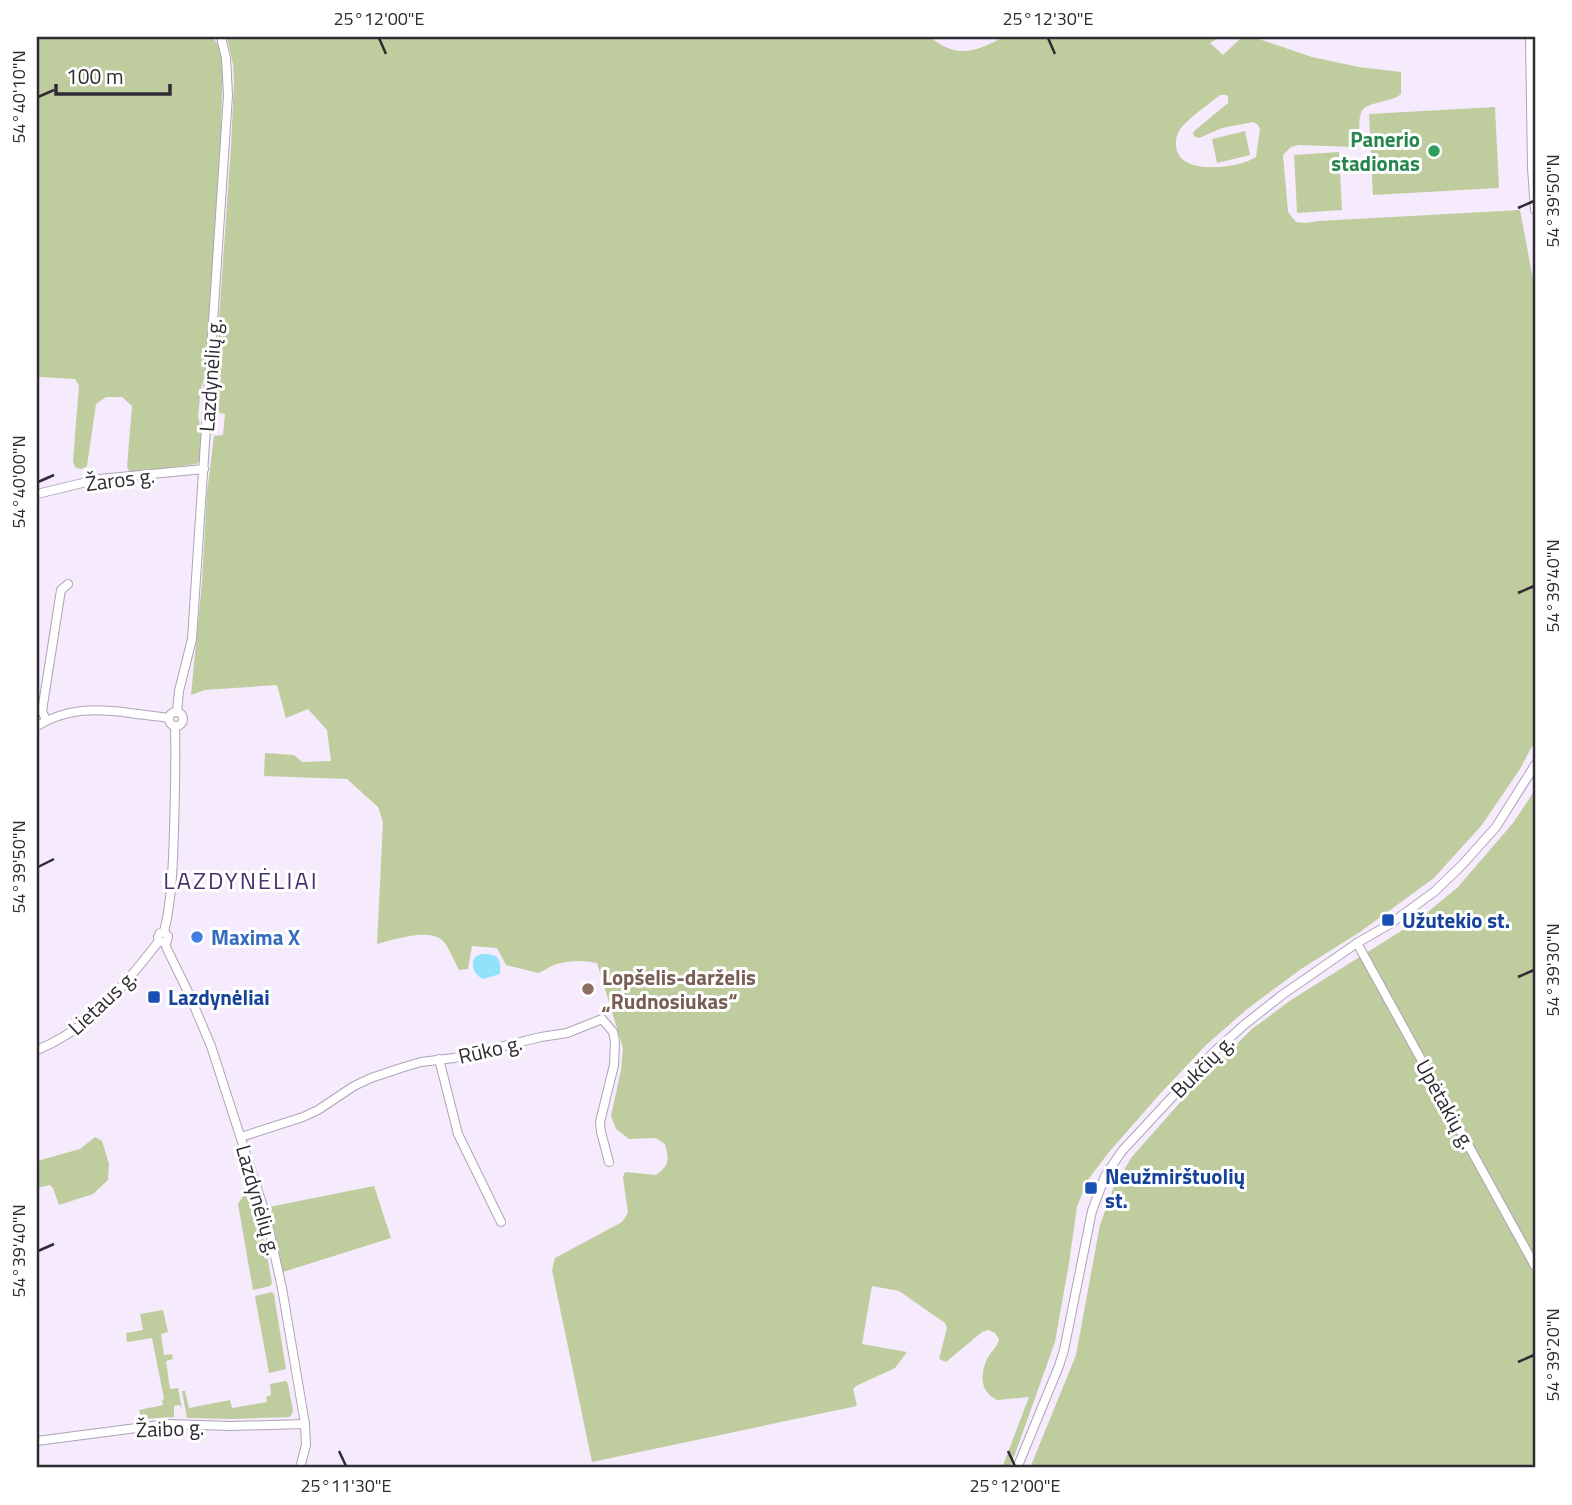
<svg xmlns="http://www.w3.org/2000/svg" width="1572" height="1505" viewBox="0 0 1572 1505" font-family="'Titillium Web',sans-serif">
<style>
.green{fill:#bfcc9e;fill-rule:evenodd}
.water{fill:#93e2fb}
.lines{fill:none;stroke-linecap:round;stroke-linejoin:round}
.street-casing{stroke:#aea3b7;stroke-width:10}
.street{stroke:#fff;stroke-width:8}
.ticks{fill:none;stroke:#2f2b32;stroke-width:2.5}
.leisure-dot{fill:#2e9e5b;stroke:#fff;stroke-width:2.5}
.transit-dot{fill:#1a4fb4;stroke:#fff;stroke-width:2.5}
.shop-dot{fill:#3f7fe0;stroke:#fff;stroke-width:2.5}
.education-dot{fill:#8d6e63;stroke:#fff;stroke-width:2.5}
.labels{text-anchor:middle;dominant-baseline:central;stroke-width:6;stroke-linejoin:round;paint-order:stroke}
.leisure-label{font-size:21px;font-weight:bold;fill:#27864d;stroke:#fff;text-anchor:end}
.street-label{font-size:21px;fill:#2f2b32;stroke:#fff}
.transit-label{font-size:21px;font-weight:bold;fill:#164399;stroke:#fff;text-anchor:start}
.shop-label{font-size:21px;font-weight:bold;fill:#366cbe;stroke:#fff;text-anchor:start}
.education-label{font-size:21px;font-weight:bold;fill:#785e54;stroke:#fff;text-anchor:start}
.quarter-label{font-size:24px;letter-spacing:2px;fill:#46326e;stroke:#fff}
.neatline{fill:none;stroke:#2f2b32;stroke-width:2.5}
.ticks-label{font-size:18px;text-anchor:middle;fill:#2f2b32}
</style>
<rect width="100%" height="100%" fill="#f5ebfc"/>
<g class="green">
<path d="M37,37H213L219,47L223,66L220,156L206,373L201,388L198,416L202,435L200,461L196,464L130,473L127,467L132,406L122,397H106L96,404L87,466L82,469L76,468L73,462L79,385L75,379L40,377L37,378Z"/>
<path d="M227,37H930C958,60 976,51 1004,37H1220L1210,43L1223,55L1242,37H1253L1312,57L1359,67L1401,72V94C1392,103 1365,101 1361,113C1358,121 1360,133 1360,142L1354,147L1299,145L1291,147L1283,155L1288,212L1296,222L1305,223L1319,221L1520,210L1535,290V741L1520,769L1481,826L1434,878L1360,932L1301,969L1246,1010L1206,1045L1159,1095L1109,1152L1087,1181L1077,1207L1069,1263L1055,1342L1010,1468H1002L1029,1397L997,1400C994,1398 990,1396 988,1393C980,1385 982,1369 987,1359C991,1351 997,1348 999,1339L995,1333L988,1330L982,1332L946,1362L939,1359L947,1328L945,1323L899,1291L872,1286L862,1344L907,1352L895,1368L856,1386L853,1389L857,1406L592,1462L552,1270L555,1258L622,1222L628,1213L623,1177L625,1172L656,1175C670,1165 669,1159 665,1144L656,1138L629,1139L616,1129L611,1116L621,1070L623,1048L597,963C583,960 568,960 554,965C549,967 544,971 538,973L506,965L497,948L472,946L468,969L459,970C455,963 448,945 442,940C428,928 393,940 377,944L383,822L378,807L347,779L264,776L265,753L294,755L302,762L331,761L327,730L308,709L286,718L277,685L205,690L191,695L202,583L207,492L214,436L223,435L225,414L215,412L214,391L231,147L234,82L233,64ZM1220,95H1226L1228,96V103L1193,132L1194,136L1199,138L1222,128L1253,122L1258,125L1260,129L1256,157C1238,169 1174,177 1176,143C1176,138 1178,131 1181,128C1190,117 1209,104 1220,95Z"/>
<path d="M1495,107L1499,188L1373,195L1369,114Z"/>
<path d="M1245,131L1250,155L1217,163L1212,139Z"/>
<path d="M1339,152L1342,210L1297,213L1294,155Z"/>
<path d="M1535,790V1468H1030L1076,1355L1100,1225L1113,1189L1131,1158L1191,1090L1252,1029L1291,1000L1417,921L1458,887L1513,823Z"/>
<path d="M95,1137L102,1141L109,1164L108,1180L93,1194L59,1205L53,1188L50,1185L37,1188V1161L80,1149Z"/>
<path d="M374,1186L391,1238L283,1272L269,1207Z"/>
<path d="M248,1188L263,1234L272,1283L270,1286L253,1290L238,1204Z"/>
<path d="M272,1292L274,1294L275,1301L286,1369L269,1373L255,1296Z"/>
<path d="M163,1310L168,1332L161,1334L164,1355L172,1354L173,1359L166,1361L170,1389L178,1388L182,1410L180,1405L174,1406V1417L142,1419L139,1410L163,1405L162,1400L164,1399L152,1338L127,1342L126,1333L143,1330L140,1314Z"/>
<path d="M286,1381L288,1384L293,1411L290,1417L231,1419L187,1418L182,1391H185L189,1408L230,1400L232,1408L267,1402L266,1397L271,1395L270,1384Z"/>
</g>
<path class="water" d="M481,954C497,954 501,956 500,974L483,979C474,975 470,965 475,957Z"/>
<g class="lines">
<g class="street-casing">
<g id="street">
<path d="M1530,37L1532,168L1535,210"/>
<path d="M37,494L99,479L204,469"/>
<circle cx="176" cy="719" r="7"/>
<path d="M177,712L179,691L192,639L228,95L226,58L221,37"/>
<path d="M46,720L42,711L61,590L68,584"/>
<path d="M37,726C67,708 96,708 130,713C143,715 156,716 169,718"/>
<path d="M164,932L168,936L167,941L165,943L167,949L189,994L211,1046L266,1216L282,1288L305,1424L306,1445L300,1468"/>
<path d="M165,943L159,941L158,937L160,933L164,932C172,899 173,864 174,830C175,795 176,761 175,726"/>
<path d="M1357,943L1535,1266"/>
<path d="M37,1050C91,1028 124,986 159,941"/>
<path d="M439,1059L458,1134L501,1222"/>
<path d="M241,1137L303,1117L318,1110L354,1086L371,1078L404,1067L421,1062L454,1058L541,1037L567,1033L602,1019L613,1032L615,1042L614,1065L600,1122L601,1132L609,1162"/>
<path d="M37,1441L167,1424L231,1426L305,1424"/>
<path d="M1017,1468L1059,1366L1064,1350L1092,1211L1105,1176L1122,1151L1213,1053L1244,1025L1282,995L1321,968L1357,943L1390,924L1434,892L1462,865L1496,827L1535,765"/>
</g>
</g>
<use href="#street" class="street"/>
</g>
<path class="ticks" d="M379,38L386,54M1048,38L1055,54M38,97L54,90M1518,208L1534,201M38,482L54,475M1518,593L1534,586M38,867L54,859M1518,977L1534,970M38,1251L54,1244M1518,1362L1534,1355M339,1451L346,1466M1008,1451L1015,1466"/>
<circle class="leisure-dot" cx="1434" cy="151" r="7"/>
<g class="transit-dot">
<rect x="1381" y="913" width="14" height="14" rx="3.5"/>
<rect x="147" y="990" width="14" height="14" rx="3.5"/>
<rect x="1084" y="1181" width="14" height="14" rx="3.5"/>
</g>
<circle class="shop-dot" cx="197" cy="937" r="7"/>
<circle class="education-dot" cx="588" cy="989" r="7"/>
<g class="labels">
<g class="leisure-label">
<text x="1420" y="139">Panerio<tspan x="1420" dy="24">stadionas</tspan></text>
</g>
<g class="street-label">
<text transform="translate(210 375) rotate(-86)">Lazdynėlių g.</text>
<text transform="translate(120 479) rotate(-7)">Žaros g.</text>
<text transform="translate(102 1002) rotate(-43)">Lietaus g.</text>
<text transform="translate(490 1049) rotate(-13)">Rūko g.</text>
<text transform="translate(1202 1066) rotate(-45)">Bukčių g.</text>
<text transform="translate(1446 1104) rotate(61)">Upėtakių g.</text>
<text transform="translate(259 1200) rotate(74)">Lazdynėlių g.</text>
<text transform="translate(170 1428) rotate(-2)">Žaibo g.</text>
</g>
<g class="transit-label">
<text x="1402" y="920">Užutekio st.</text>
<text x="168" y="997">Lazdynėliai</text>
<text x="1105" y="1176">Neužmirštuolių<tspan x="1105" dy="24">st.</tspan></text>
</g>
<g class="shop-label">
<text x="211" y="937">Maxima X</text>
</g>
<g class="education-label">
<text x="602" y="977">Lopšelis-darželis<tspan x="602" dy="24">„Rudnosiukas“</tspan></text>
</g>
<g class="quarter-label">
<text x="241" y="880">LAZDYNĖLIAI</text>
</g>
</g>
<rect width="1572" height="1505" fill="none" stroke="#ffffff" stroke-width="77"/>
<path d="M56 84v10h114v-10" fill="none" stroke="#2f2b32" stroke-width="3.5"/>
<text x="66" y="84" font-size="21" fill="#2f2b32" stroke="#ffffff" stroke-width="5" paint-order="stroke">100 m</text>
<rect x="38" y="38" width="1496" height="1428" class="neatline"/>
<g class="ticks-label">
<text x="379" y="25">25°12'00"E</text>
<text x="1048" y="25">25°12'30"E</text>
<text transform="translate(19 97) rotate(-90)" y="6">54°40'10"N</text>
<text transform="translate(1553 201) rotate(-90)" y="6">54°39'50"N</text>
<text transform="translate(19 482) rotate(-90)" y="6">54°40'00"N</text>
<text transform="translate(1553 586) rotate(-90)" y="6">54°39'40"N</text>
<text transform="translate(19 867) rotate(-90)" y="6">54°39'50"N</text>
<text transform="translate(1553 970) rotate(-90)" y="6">54°39'30"N</text>
<text transform="translate(19 1251) rotate(-90)" y="6">54°39'40"N</text>
<text transform="translate(1553 1355) rotate(-90)" y="6">54°39'20"N</text>
<text x="346" y="1492">25°11'30"E</text>
<text x="1015" y="1492">25°12'00"E</text>
</g>
</svg>
